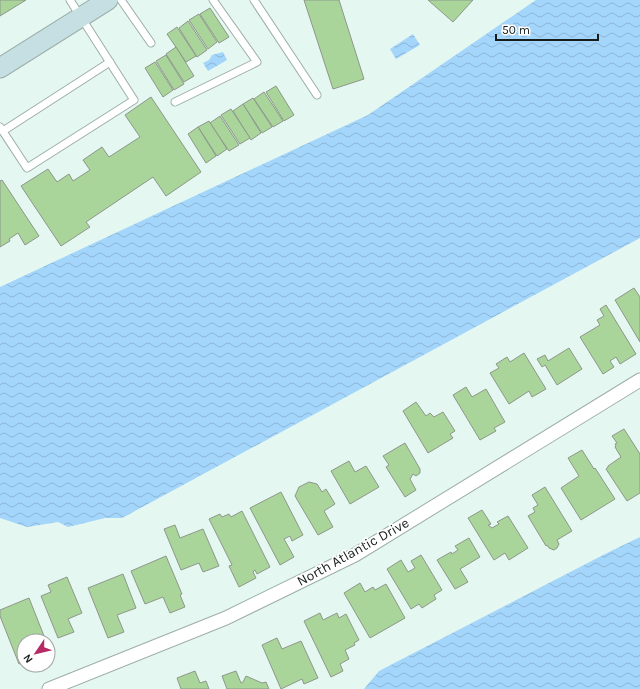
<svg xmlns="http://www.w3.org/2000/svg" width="640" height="689" viewBox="0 0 640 689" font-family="Karla,sans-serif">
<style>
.water{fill:url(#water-waves)}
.building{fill:#a9d59b;stroke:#8e978b}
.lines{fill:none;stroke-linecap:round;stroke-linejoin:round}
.lane-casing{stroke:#9daea8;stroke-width:9}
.street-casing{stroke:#9daea8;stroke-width:15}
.secondary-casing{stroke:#9daea8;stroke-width:21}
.lane{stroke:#fff;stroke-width:7}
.street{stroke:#fff;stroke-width:13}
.secondary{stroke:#c5dfe2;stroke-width:19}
.labels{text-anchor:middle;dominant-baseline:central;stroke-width:3.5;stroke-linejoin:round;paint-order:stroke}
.street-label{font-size:14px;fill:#151c1a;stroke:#fff}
</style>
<defs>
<pattern id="water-waves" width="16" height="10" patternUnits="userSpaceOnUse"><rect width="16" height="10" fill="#a4d5fb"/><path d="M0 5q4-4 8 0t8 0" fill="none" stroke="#8cb6d7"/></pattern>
</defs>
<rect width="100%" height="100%" fill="#e4f7f0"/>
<g class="water">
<path d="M536,0H640V238L122,518H105L68,527L58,522L27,527L0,518V287L368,115Z"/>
<path d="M413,34L420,45L396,59L390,49Z"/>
<path d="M223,52L227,60L208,71L203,63L209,60L212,55Z"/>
<path d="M640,537V689H364L379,671L605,554Z"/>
</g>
<g class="building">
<path d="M0,0H26L0,16Z"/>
<path d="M304,0H339L364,79L333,89Z"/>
<path d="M428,0H473L453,22Z"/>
<path d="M210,8L229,37L219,43L200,14Z"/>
<path d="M199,14L217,42L208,49L189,20Z"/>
<path d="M188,21L207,50L197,57L179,28Z"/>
<path d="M177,27L196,56L186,62L167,34Z"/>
<path d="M176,47L194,76L184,82L166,54Z"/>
<path d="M166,55L184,84L174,90L156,61Z"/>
<path d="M155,62L173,90L163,97L145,68Z"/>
<path d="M276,86L294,115L284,121L266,92Z"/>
<path d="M264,92L283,121L273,127L254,99Z"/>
<path d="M151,97L201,172L166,196L153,177L86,222L90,227L61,246L21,186L48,169L57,182L69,174L73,181L90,170L83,160L102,147L109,157L140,137L125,115Z"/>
<path d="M253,98L272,127L262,133L243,104Z"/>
<path d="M243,104L261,133L251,140L233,111Z"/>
<path d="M231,109L250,138L240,144L221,115Z"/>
<path d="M220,116L239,145L229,151L210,123Z"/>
<path d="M209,121L227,149L217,156L198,127Z"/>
<path d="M198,127L216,156L206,163L188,134Z"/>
<path d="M2,180L39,236L25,245L18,233L9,239L10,241L0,247V181Z"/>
<path d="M634,288L640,297V342L615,300Z"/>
<path d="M606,305L636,354L620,364L616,357L610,361L614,367L603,374L580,337L600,325L597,320L604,316L600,309Z"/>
<path d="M569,348L582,369L557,385L545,365L542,367L537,359L545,355L548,361Z"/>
<path d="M524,353L546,389L532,397L529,391L509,404L490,373L499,368L496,364L507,357L510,362Z"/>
<path d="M466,387L472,397L486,389L505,422L494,428L496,431L480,440L453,395Z"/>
<path d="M416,402L426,416L430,413L434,417L443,412L455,431L450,434L453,438L428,453L403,411Z"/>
<path d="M624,429L640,454V493L627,501L606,469L608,467V466L621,457L615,447L616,446L615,444L617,443L612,436Z"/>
<path d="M405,443L420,469V473L416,476L413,474L410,479L416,490L405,497L386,467L389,465L383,456Z"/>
<path d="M582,450L594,469L595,468L615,499L581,520L561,488L579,476L568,458Z"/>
<path d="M349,461L355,472L366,466L379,487L350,504L331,471Z"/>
<path d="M309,482L317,484L322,492L326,489L335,504L324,511L333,527L318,535L295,496L299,487Z"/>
<path d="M545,487L572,531L557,540L559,544L557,548L554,550L549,548L547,545L546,546L528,516L535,512L533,508L538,505L532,495Z"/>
<path d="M281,492L303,535L292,541L290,536L284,539L294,557L280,565L250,508Z"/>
<path d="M482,510L491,524L488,525L492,528L499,524L497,522L508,516L528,548L509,560L505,553L494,560L468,518Z"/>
<path d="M242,511L270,567L257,574L255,570L253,572L256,578L239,587L229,566L232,565L209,519L220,514L222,517L229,514L231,517Z"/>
<path d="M175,525L180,538L203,529L219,566L203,572L199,563L181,570L164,529Z"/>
<path d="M469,538L480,557L460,569L468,582L455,589L437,560L451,552L452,554L458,550L455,546Z"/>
<path d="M421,555L442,590L434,595L436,599L422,608L419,604L411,609L387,569L401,560L408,572L415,568L411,561Z"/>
<path d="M166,556L182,594L180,595L185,607L170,613L163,597L145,604L131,571Z"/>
<path d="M123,574L136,608L117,615L124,632L108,638L88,588Z"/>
<path d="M67,577L82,613L68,619L74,632L58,638L41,596L51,592L48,585Z"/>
<path d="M360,583L365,592L373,587L375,590L386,584L405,618L370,638L344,593Z"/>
<path d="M29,598L46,641H24V662L19,664L0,616V610Z"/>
<path d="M320,613L323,620L337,613L339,618L346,614L359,640L354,643L355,645L345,650L349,659L340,664L343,671L331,677L304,621Z"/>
<path d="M277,638L282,649L301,641L318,678L304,684L302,679L281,689L262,645Z"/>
<path d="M195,671L200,683L206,681L209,689H181L177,678Z"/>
<path d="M236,671L241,683L243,682L246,676L262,683L266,682L269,689H227L222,676Z"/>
</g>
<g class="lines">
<g class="lane-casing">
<g id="lane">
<path d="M121,0L151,43"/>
<path d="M254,0L317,95"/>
<path d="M175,102L257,62L213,0"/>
<path d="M0,127L27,168L134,100L70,0"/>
<path d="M3,131L110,62"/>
</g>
</g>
<g class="street-casing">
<path id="street" d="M49,689L226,618L355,555L640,380"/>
</g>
<g class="secondary-casing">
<path id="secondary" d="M0,68L108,0"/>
</g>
<use href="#lane" class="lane"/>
<use href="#street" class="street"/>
<use href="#secondary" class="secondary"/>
</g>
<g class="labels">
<g class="street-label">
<text transform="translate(353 552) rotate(-29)">North Atlantic Drive</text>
</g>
</g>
<g transform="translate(36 653) rotate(235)"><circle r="19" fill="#ffffff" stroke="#a1a4a3"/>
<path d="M0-3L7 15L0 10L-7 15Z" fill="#b62b65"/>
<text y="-6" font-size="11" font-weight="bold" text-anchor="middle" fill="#151c1a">N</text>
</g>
<path d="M496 34v6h102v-6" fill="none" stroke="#151c1a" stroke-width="2"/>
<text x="502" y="34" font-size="12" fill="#151c1a" stroke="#ffffff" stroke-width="3" paint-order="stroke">50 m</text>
</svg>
